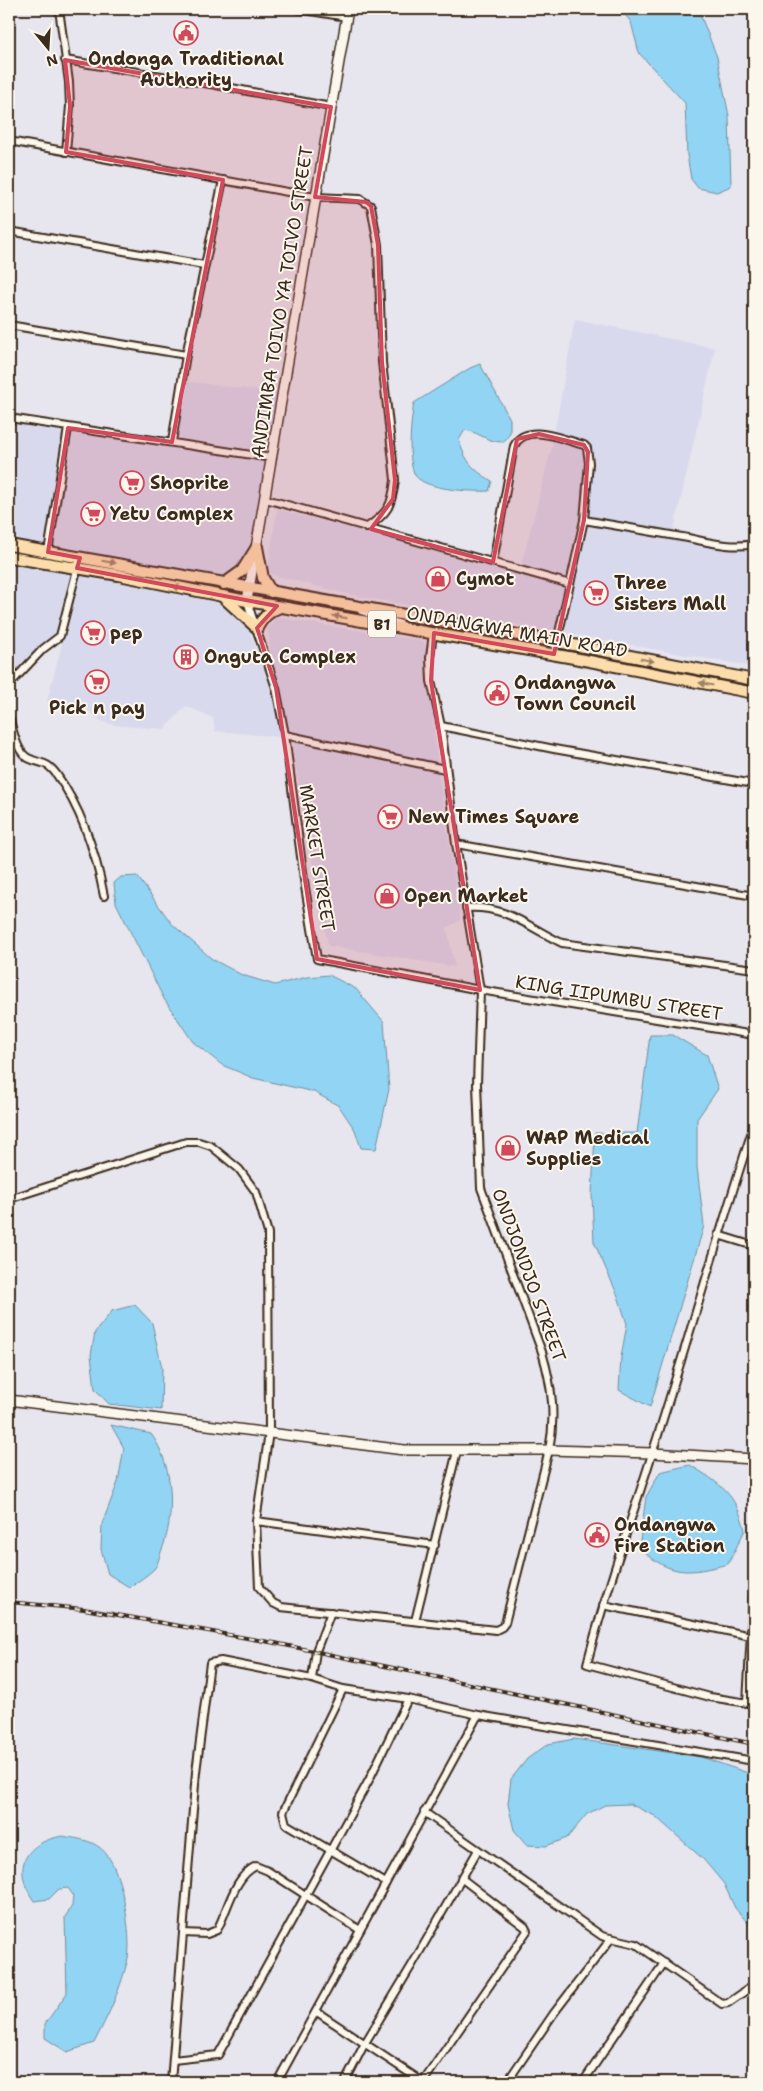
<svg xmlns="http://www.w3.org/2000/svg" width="763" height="2091" viewBox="0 0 763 2091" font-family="'Shantell Sans',sans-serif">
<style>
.built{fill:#d9d9ed}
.water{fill:#92d4f4;stroke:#6f909e}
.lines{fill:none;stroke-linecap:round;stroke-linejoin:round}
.street-casing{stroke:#3b2a1e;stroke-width:10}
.secondary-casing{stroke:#3b2a1e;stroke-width:12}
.primary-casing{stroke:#3b2a1e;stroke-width:14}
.street{stroke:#fbf7ec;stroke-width:6}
.secondary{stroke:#fbf7ec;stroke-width:9}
.primary{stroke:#fddcac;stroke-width:10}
.rail-casing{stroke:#3b2a1e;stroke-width:4}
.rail{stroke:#fbf7ec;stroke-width:2;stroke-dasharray:5.5;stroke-linecap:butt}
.oneway{fill:#9c8365}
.marked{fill:#d1495b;fill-opacity:0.2;stroke:#d1495b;stroke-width:4;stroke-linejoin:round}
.labels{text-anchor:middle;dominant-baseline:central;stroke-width:4;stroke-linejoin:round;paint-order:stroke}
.shield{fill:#fbf7ec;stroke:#75685c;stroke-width:1}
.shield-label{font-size:16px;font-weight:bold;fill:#3b2a1e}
.poi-label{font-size:18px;font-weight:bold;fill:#3b2a1e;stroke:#fbf7ec;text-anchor:start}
.street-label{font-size:18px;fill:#3b2a1e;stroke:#fbf7ec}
</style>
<rect width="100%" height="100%" fill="#e7e5ed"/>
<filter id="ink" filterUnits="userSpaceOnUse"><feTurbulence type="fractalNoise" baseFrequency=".02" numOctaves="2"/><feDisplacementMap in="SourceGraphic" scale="10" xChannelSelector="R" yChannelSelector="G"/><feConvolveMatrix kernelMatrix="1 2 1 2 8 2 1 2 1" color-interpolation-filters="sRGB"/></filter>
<g filter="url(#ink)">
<g class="built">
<path d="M575,319L715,348L672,538L718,548L754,547V667L351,595L272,575L268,568L277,509L519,573L552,446Z"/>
<path d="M182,381L282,393L247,601L250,633L272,689L280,737L215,731L213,718L186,706L164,729L122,726L102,722L88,710L47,701L62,644L56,639L9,685V417L171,442Z"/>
<path d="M276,617L424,641L439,774L461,920L447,928L455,967L328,946L291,742L271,659L268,629Z"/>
</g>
<g class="water">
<path d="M620,9H698L717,57L729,116L731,186L717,192L698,188L691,179L687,155L685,103L639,53L631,22Z"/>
<path d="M480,364L510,419V433L504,442C485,442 482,433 465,430L459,440C465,461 473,470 492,481L489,491C473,492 420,490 414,473C407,457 411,420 414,403L470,368Z"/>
<path d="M137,876L172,924L212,959L242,975L275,985L307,977L329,975L356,989L384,1022L389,1089L376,1149L361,1148L355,1130L339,1106L314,1092L253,1078L222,1065L193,1042L164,999L116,903L114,883L121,877Z"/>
<path d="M650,1035H673L707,1055L718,1089L697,1119V1167L704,1226L650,1407L619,1390L621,1357L627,1324L618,1296L594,1242L592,1195L595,1133H637Z"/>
<path d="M135,1305L152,1323L162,1368L161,1410L109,1404L95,1389L91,1355L95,1332L112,1311Z"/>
<path d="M111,1425L151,1434C174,1465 176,1516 161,1552C159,1557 158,1565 154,1569C147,1576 137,1582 129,1587L108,1574L101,1549L102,1524L118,1482L124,1448Z"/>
<path d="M690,1465C721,1484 736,1494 745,1530L728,1564C688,1574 672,1577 639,1548L646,1497L660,1472Z"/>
<path d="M574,1739L701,1757L754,1775V1930L735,1908L724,1884L704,1860L655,1816L630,1804L605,1805L587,1814L567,1838L546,1846L527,1845L514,1830L508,1804L511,1779L527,1759L548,1744Z"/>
<path d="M62,1836C79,1839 96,1840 107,1855C122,1873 132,1935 128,1958C121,1989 108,2016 94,2043L67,2052L45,2038V2024L67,1993L65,1917L72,1906L73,1895L68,1888L59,1889L49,1899L34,1901C11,1867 25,1843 62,1836Z"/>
</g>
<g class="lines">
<g class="street-casing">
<g id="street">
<path d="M59,9L69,82L70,106L66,152"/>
<path d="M298,9L347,17"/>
<path d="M65,60L216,85L331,107"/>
<path d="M9,141L315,197L360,199L371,206L378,245L382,362L395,480C392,506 388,513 366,528"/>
<path d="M9,231L204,265"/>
<path d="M9,325L186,355"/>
<path d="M9,418L272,458"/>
<path d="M172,442L186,355L223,180"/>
<path d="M266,499L570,584L554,654"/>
<path d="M48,552L68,428"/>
<path d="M493,562L514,446C526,421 564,440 584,445L587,448L589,463L584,520C617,526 649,531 682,537C706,541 729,549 754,544"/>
<path d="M570,584L584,520"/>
<path d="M247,601L276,688L285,735L305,887L317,959L480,990L754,1035"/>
<path d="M361,611L401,624"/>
<path d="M9,685L43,649L60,636L80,558"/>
<path d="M9,717C13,729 16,751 28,758C42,765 46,760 57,775C82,810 96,854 104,896"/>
<path d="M441,726L554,749L754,784"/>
<path d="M285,735L445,769"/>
<path d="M456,844L754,896"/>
<path d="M466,908C506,905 528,927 562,943L754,969"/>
<path d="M754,1125C718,1234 687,1345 652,1454C630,1524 605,1593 587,1664L710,1697L754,1704"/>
<path d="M9,1199L186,1142H199L211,1146L239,1169L256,1192L268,1233L269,1432L256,1521L259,1587L273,1603L281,1607L496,1630L502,1627L505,1623L549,1450C556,1416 552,1386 542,1352L481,1188L477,1084L480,990L456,844L441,726L431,681L430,657L433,633"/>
<path d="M718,1235L754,1246"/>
<path d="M256,1521L435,1545"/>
<path d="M603,1605L751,1636"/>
<path d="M415,1621L457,1451"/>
<path d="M312,1679L316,1651L331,1612"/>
<path d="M343,1689L283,1812L286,1824L386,1883"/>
<path d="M747,1703L754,1579"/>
<path d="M424,1812L602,1936L636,1944L722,2004L728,2003L754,1985"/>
<path d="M183,1933L207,1934L217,1930C228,1910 234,1876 256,1866L268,1871L360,1930"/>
<path d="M317,2012L423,2082"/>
<path d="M173,2060L218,2055L369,1780L408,1699"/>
<path d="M171,2082L196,1772L210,1663L221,1661L312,1679L343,1689L408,1699L478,1715L754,1761"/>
<path d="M277,2082L478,1715"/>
<path d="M345,2082L365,2043L412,1965L478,1850"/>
<path d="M423,2082L527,1931L525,1927L461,1878"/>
<path d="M507,2082L554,2013L610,1940"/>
<path d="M583,2082L664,1963"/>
</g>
</g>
<g class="secondary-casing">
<g id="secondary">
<path d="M247,601L348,9"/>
<path d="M9,1400L404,1450H549L652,1453L754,1459"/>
</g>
</g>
<g class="primary-casing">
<g id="primary">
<path d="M9,545L558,642L754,680"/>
<path d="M257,547L263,578L271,592"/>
<path d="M9,557L119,575L247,601L574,658L754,693"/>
<path d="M224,584L242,571L257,547"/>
<path d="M222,596L257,628C262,618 269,611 280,607"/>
</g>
</g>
<use href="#street" class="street"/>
<use href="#secondary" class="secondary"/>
<use href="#primary" class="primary"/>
<g class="rail-casing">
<path id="rail" d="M9,1602L84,1609L275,1643L754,1744"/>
</g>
<use href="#rail" class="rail"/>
</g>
<defs><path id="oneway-solid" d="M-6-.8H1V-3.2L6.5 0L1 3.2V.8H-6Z" transform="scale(1.25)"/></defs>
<g class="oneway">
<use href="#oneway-solid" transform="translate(109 562) rotate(9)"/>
<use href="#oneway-solid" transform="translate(180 588) rotate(-169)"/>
<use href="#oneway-solid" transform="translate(340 617) rotate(-170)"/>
<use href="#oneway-solid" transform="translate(647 660) rotate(11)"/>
<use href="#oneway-solid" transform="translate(706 684) rotate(-169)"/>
</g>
</g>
<path class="marked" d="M65,60L331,107L315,197L366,202L371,206L378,245L382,362L395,480L393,499L371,529L493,562L517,439L539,434L584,445L588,452L584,520L554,654L434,633L431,681L480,990L317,959L276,688L257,628L277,606L77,568L80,558L48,552L68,428L172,442L223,180L66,152L70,106Z"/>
<defs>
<g id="civic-ring" transform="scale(1.25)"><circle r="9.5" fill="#fbf7ec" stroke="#d1495b" stroke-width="1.5"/><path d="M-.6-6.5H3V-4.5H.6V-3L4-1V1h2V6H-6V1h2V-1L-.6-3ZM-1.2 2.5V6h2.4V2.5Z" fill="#d1495b"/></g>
<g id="supermarket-ring" transform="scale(1.25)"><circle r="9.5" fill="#fbf7ec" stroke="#d1495b" stroke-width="1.5"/><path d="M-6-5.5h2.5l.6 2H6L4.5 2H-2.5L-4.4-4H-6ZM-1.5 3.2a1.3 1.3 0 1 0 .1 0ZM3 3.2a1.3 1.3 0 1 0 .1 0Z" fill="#d1495b"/></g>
<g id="shop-ring" transform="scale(1.25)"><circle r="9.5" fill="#fbf7ec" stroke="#d1495b" stroke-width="1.5"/><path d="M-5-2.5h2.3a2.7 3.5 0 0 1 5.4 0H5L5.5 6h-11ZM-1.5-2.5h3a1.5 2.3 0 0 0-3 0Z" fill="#d1495b"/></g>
<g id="building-ring" transform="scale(1.25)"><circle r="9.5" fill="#fbf7ec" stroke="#d1495b" stroke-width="1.5"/><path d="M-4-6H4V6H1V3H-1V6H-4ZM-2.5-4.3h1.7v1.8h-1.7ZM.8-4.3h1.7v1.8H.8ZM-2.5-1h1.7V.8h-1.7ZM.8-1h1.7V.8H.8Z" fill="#d1495b"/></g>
</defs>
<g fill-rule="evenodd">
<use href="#civic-ring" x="186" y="33"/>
<use href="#supermarket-ring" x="132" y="483"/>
<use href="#supermarket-ring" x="93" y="514"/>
<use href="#shop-ring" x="438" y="579"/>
<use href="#supermarket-ring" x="596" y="593"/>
<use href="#supermarket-ring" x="93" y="633"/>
<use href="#building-ring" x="186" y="657"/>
<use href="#supermarket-ring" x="97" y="682"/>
<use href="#civic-ring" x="497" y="693"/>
<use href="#supermarket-ring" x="390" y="817"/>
<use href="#shop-ring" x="387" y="896"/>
<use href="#shop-ring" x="508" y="1148"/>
<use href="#civic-ring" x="597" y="1535"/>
</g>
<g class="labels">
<rect class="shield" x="368" y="610.5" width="28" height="27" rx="4"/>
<g class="shield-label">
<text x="382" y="624">B1</text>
</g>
<g class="poi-label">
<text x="186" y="59" text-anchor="middle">Ondonga Traditional<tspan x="186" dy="21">Authority</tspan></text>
<text x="150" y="483">Shoprite</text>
<text x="110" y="514">Yetu Complex</text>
<text x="456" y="579">Cymot</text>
<text x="614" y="583">Three<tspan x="614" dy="21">Sisters Mall</tspan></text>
<text x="110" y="633">pep</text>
<text x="204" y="657">Onguta Complex</text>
<text x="514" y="683">Ondangwa<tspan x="514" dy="21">Town Council</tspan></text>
<text x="97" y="708" text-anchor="middle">Pick n pay</text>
<text x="408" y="817">New Times Square</text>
<text x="404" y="896">Open Market</text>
<text x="526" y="1138">WAP Medical<tspan x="526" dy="21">Supplies</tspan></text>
<text x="614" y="1525">Ondangwa<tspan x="614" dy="21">Fire Station</tspan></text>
</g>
<g class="street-label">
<text transform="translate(282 302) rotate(-81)">ANDIMBA TOIVO YA TOIVO STREET</text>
<text transform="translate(517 632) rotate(10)">ONDANGWA MAIN ROAD</text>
<text transform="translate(317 858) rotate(81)">MARKET STREET</text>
<text transform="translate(619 998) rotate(9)">KING IIPUMBU STREET</text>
<text transform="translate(529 1275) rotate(70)">ONDJONDJO STREET</text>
</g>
</g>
<rect width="763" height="2091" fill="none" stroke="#fbf7ec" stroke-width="30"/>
<rect x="15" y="15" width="733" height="2061" fill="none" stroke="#3b2a1e" stroke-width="2" filter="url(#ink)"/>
<g transform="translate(48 48) rotate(162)" stroke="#fbf7ec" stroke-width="4" paint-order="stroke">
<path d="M0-4L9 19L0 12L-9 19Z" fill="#3b2a1e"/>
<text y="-8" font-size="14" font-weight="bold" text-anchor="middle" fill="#3b2a1e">N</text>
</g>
</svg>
